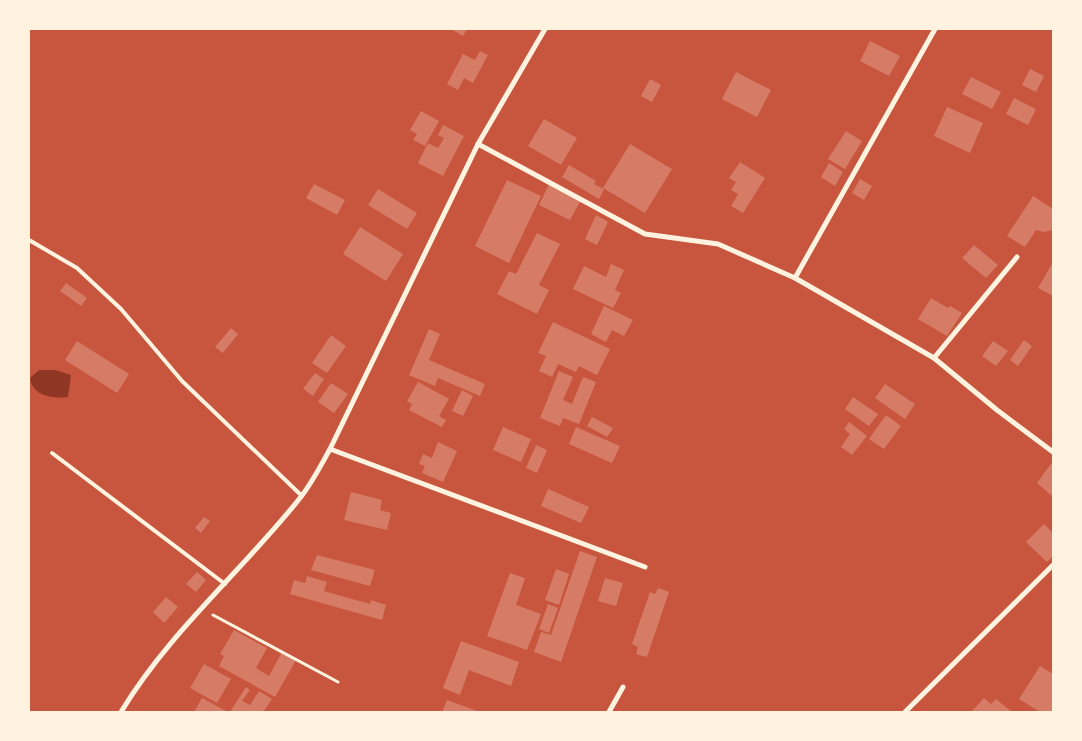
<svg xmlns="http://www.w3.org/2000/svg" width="1082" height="741" viewBox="0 0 1082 741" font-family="Karla,sans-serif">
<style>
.water{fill:#8f3625}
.building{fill:#d67c66}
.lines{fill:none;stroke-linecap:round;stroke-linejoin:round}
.path{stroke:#fff3e0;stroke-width:3}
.service{stroke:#fff3e0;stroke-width:4}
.minor{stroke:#fff3e0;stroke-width:5}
</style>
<rect width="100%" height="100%" fill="#c8553d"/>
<path class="water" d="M39,370H55L71,375L68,397C53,399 32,396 30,378Z"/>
<g class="building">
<path d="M451,29H467L463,36Z"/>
<path d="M870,41L900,56L889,76L860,61Z"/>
<path d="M480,51L488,55L473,83L464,78L458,90L447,84L463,54L475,60Z"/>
<path d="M1030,69L1044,76L1036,92L1022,85Z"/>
<path d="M736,72L771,90L757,117L722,99Z"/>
<path d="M971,77L1001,92L992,109L962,94Z"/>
<path d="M650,79L661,85L652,102L641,96Z"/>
<path d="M1014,98L1036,109L1028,125L1006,114Z"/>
<path d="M947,107L983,123L970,153L934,136Z"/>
<path d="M421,111L439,121L425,146L413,140L417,134L410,130Z"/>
<path d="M544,119L577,138L561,165L528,146Z"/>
<path d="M443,125L464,136L443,176L418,163L428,143L438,148L444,138L438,135Z"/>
<path d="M846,131L862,141L845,169L828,159Z"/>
<path d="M630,144L672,169L645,213L603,188Z"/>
<path d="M740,162L765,178L743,213L731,206L738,194L731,190L736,182L729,178Z"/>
<path d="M829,163L843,172L835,186L821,177Z"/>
<path d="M569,165L596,181L594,184L604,189L599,199L562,177Z"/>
<path d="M860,179L872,186L864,200L852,193Z"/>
<path d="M507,180L541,196L509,263L475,246Z"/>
<path d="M314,184L345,200L337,215L306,198Z"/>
<path d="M549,184L581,200L570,220L539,205Z"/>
<path d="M378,189L417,213L407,229L368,205Z"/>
<path d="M1033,196L1053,209V230L1043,232L1036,230L1025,247L1007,236Z"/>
<path d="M596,215L608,222L597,245L585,239Z"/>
<path d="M360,227L403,254L386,281L343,254Z"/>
<path d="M537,233L560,244L539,285L549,290L537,314L497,294L509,271L516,274Z"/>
<path d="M974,245L998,265L986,278L962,258Z"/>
<path d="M1053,262V296L1038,288Z"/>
<path d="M611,264L624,270L615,290L621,293L613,308L573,289L584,266L606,277Z"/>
<path d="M66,283L87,298L81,306L60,291Z"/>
<path d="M931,298L948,308L950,306L962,313L947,336L918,319Z"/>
<path d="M604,306L633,320L624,336L612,330L606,342L591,334Z"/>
<path d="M553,322L610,349L597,375L579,366L576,372L558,364L552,377L539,371L546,356L538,353Z"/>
<path d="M231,328L238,334L223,353L215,347Z"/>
<path d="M429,329L440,334L429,360L485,384L480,396L438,378L435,386L409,375Z"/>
<path d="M331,335L346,346L327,373L312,363Z"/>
<path d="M1024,340L1032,346L1018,366L1010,360Z"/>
<path d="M77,341L129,374L117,393L65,360Z"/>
<path d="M993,341L1008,351L996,366L982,356Z"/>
<path d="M559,371L573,377L563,400L572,404L583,377L596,382L579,424L563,418L560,426L540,418Z"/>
<path d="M315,373L324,379L313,396L303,389Z"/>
<path d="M418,382L449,399L439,416L446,420L442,427L409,410L412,404L407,401Z"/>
<path d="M331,383L348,394L334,413L318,402Z"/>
<path d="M885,384L915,404L905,419L875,398Z"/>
<path d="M462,390L473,396L463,416L452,411Z"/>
<path d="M853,397L878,414L869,426L845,409Z"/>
<path d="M886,415L901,426L884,449L869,439Z"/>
<path d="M592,417L613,428L607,437L587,426Z"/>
<path d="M849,422L867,436L852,455L841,447L850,434L844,429Z"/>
<path d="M503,427L531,439L521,462L493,450Z"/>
<path d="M576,427L620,446L612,463L569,444Z"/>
<path d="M438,442L457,451L443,482L422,473L425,466L419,464L423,454L432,458Z"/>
<path d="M536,445L547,450L537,473L526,468Z"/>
<path d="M1053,461V497L1037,483Z"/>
<path d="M548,489L589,507L581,523L541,506Z"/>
<path d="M351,492L382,500L380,510L391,513L387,530L344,520Z"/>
<path d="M204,517L210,521L201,533L195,528Z"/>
<path d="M1044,524L1053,533V556L1047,562L1026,542Z"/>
<path d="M580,551L597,557L561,662L534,652L541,632L551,635Z"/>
<path d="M317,555L375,570L370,586L311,570Z"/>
<path d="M556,569L569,574L559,605L545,600Z"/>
<path d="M197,572L206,580L196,592L186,584Z"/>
<path d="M510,573L525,578L516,605L541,614L527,650L487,636Z"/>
<path d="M307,576L327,582L324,591L370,604L371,600L386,605L382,620L290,594L294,580L305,583Z"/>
<path d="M605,578L623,583L616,606L598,601Z"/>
<path d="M658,588L669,592L647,657L636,654L638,647L632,644L650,592L655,594Z"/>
<path d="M166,597L178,607L164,623L153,612Z"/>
<path d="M548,604L558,608L549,633L539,629Z"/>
<path d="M234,630L267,648L256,668L269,676L282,652L296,660L275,697L219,666L224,656L220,654Z"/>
<path d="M461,641L519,662L511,686L469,670L460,695L443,688Z"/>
<path d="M204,664L231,679L217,703L190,688Z"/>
<path d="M1040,666L1053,674V712H1040L1019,699Z"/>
<path d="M246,687L250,690L242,701L250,705L259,691L272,699L263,712H234L231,710Z"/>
<path d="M202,698L228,712H194Z"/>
<path d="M984,698L991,704L996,699L1012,712H971Z"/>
<path d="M447,700L480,712H442Z"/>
</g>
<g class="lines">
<path class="path" d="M213,615L338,682"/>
<g class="service">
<path d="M29,240L77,268L121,309L182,381L302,496"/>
<path d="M52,453L225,584"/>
</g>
<g class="minor">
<path d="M478,144L645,234L718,244L795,278L934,358L997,410L1053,452"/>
<path d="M795,278L935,29"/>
<path d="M934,358L1017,257"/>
<path d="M330,449L645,567"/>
<path d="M121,712C169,632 243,570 300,498C312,483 321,465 330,449L478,144L545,29"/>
<path d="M609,712L623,687"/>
<path d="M905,712L1053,565"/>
</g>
</g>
<rect width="1082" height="741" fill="none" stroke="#fff3e0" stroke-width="60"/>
</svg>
